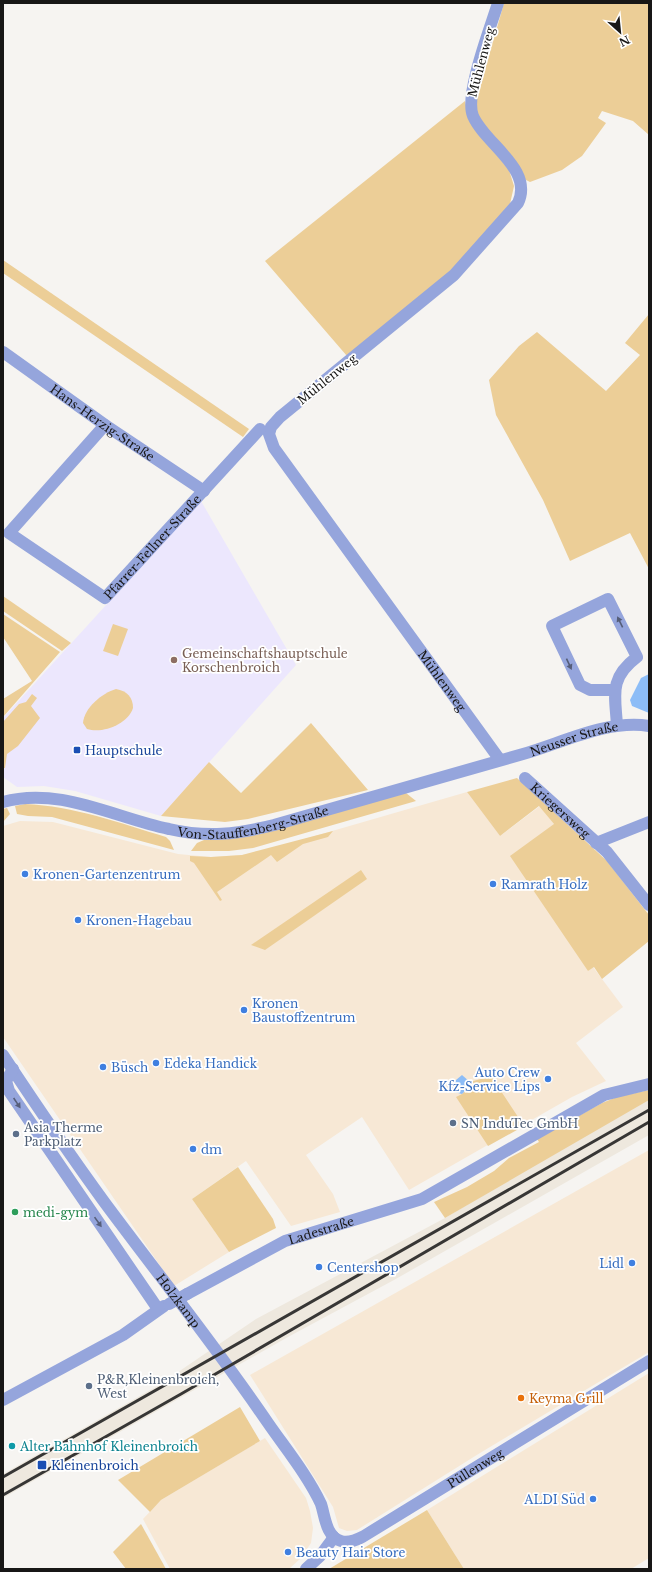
<svg xmlns="http://www.w3.org/2000/svg" width="652" height="1572" viewBox="0 0 652 1572" font-family="'Libre Baskerville',serif">
<style>
.commercial{fill:#f7e8d5}
.built{fill:#eee8de}
.education{fill:#ece7fd}
.green{fill:#ecce97}
.water{fill:#8dbdf7}
.lines{fill:none;stroke-linecap:round;stroke-linejoin:round}
.minor{stroke:#95a5dc;stroke-width:12}
.rail{stroke:#373635;stroke-width:3}
.minor-bridge{stroke:#95a5dc;stroke-width:12}
.oneway{fill:#565e79}
.education-dot{fill:#8d6e63;stroke:#fff;stroke-width:1.5}
.transit-dot{fill:#1a4fb4;stroke:#fff;stroke-width:1.5}
.shop-dot{fill:#3f7fe0;stroke:#fff;stroke-width:1.5}
.service-dot{fill:#5c6f8a;stroke:#fff;stroke-width:1.5}
.leisure-dot{fill:#2e9e5b;stroke:#fff;stroke-width:1.5}
.food-dot{fill:#e8710a;stroke:#fff;stroke-width:1.5}
.culture-dot{fill:#0f9aa8;stroke:#fff;stroke-width:1.5}
.labels{text-anchor:middle;dominant-baseline:central;stroke-width:3.5;stroke-linejoin:round;paint-order:stroke}
.street-label{font-size:12px;fill:#181716;stroke:#fff}
.education-label{font-size:12px;fill:#785e54;stroke:#fff;text-anchor:start}
.transit-label{font-size:12px;fill:#164399;stroke:#fff;text-anchor:start}
.shop-label{font-size:12px;fill:#366cbe;stroke:#fff;text-anchor:start}
.service-label{font-size:12px;fill:#4e5e75;stroke:#fff;text-anchor:start}
.leisure-label{font-size:12px;fill:#27864d;stroke:#fff;text-anchor:start}
.food-label{font-size:12px;fill:#c56008;stroke:#fff;text-anchor:start}
.culture-label{font-size:12px;fill:#0d838f;stroke:#fff;text-anchor:start}
</style>
<rect width="100%" height="100%" fill="#f6f4f1"/>
<g class="commercial">
<path d="M467,792L500,836L540,806L554,824L588,971L593,967L623,1007L576,1043L606,1081L572,1097L409,1190L362,1117L306,1155L333,1194L340,1212L291,1226L246,1161L192,1199L229,1252L174,1286L3,1037V826L20,821L53,822L178,854L211,857L242,855L263,851Z"/>
<path d="M649,1150V1352L480,1453L357,1530L347,1531L339,1528L333,1507L250,1375Z"/>
<path d="M649,1373V1558L631,1569H464L427,1510Z"/>
<path d="M265,1438L306,1498L310,1511L313,1528L311,1543L301,1558L289,1569H170L143,1519L161,1500Z"/>
</g>
<path class="built" d="M649,1099V1135L394,1280L288,1337L3,1498V1474L159,1385L256,1319L445,1218L563,1147Z"/>
<path class="education" d="M201,501L296,665L161,816L75,791L44,786L17,787L3,777V718Z"/>
<g class="green">
<path d="M504,3H649V135L633,121L602,111L598,118L606,123L582,156L562,170L530,182L526,180L482,127L475,105Z"/>
<path d="M465,101L469,120L509,170L514,186L510,204L449,273L347,356L265,261Z"/>
<path d="M3,260L249,429L243,437L3,273Z"/>
<path d="M649,314V569L630,533L570,561L543,500L496,415L489,380L519,346L537,332L606,391L640,355L625,343Z"/>
<path d="M3,596L71,643L62,651L3,611Z"/>
<path d="M3,614L60,652L3,717V699L32,681L3,637Z"/>
<path d="M113,624L128,629L118,656L103,651Z"/>
<path d="M116,689C127,691 133,697 133,708C128,724 103,734 87,729L83,723C84,708 102,693 116,689Z"/>
<path d="M32,694L37,698L31,706L40,718L18,746L7,754L5,768H3V722L19,704L26,702Z"/>
<path d="M311,723L368,790L248,819L225,822L161,816L209,762L241,793Z"/>
<path d="M517,778L607,861L649,915V941L602,979L594,967L588,971L510,856L554,824L539,806L500,836L467,792Z"/>
<path d="M406,793L416,801L253,848L229,851H191L197,843L204,840L250,836Z"/>
<path d="M25,804C74,806 120,823 166,837L170,841L174,850L52,817L28,816L17,814L15,806Z"/>
<path d="M7,808L10,814L3,822V809Z"/>
<path d="M333,831L328,837L303,844L277,862L271,855L217,892L222,900L220,901L194,863L190,861V856L211,857L242,855Z"/>
<path d="M361,870L367,879L265,950L251,945Z"/>
<path d="M491,1076L524,1126L488,1146L456,1097L462,1094L470,1086V1082Z"/>
<path d="M649,1090V1100L445,1218L434,1202L467,1187L494,1171L509,1158L539,1142L537,1139L602,1103L617,1097Z"/>
<path d="M238,1167L273,1219L276,1228L229,1252L192,1199Z"/>
<path d="M240,1407L260,1441L161,1500L150,1512L118,1480Z"/>
<path d="M427,1510L464,1569H329Z"/>
<path d="M141,1524L166,1569H126L113,1552Z"/>
</g>
<g class="water">
<path d="M649,674V713L632,706L630,700L641,678Z"/>
<path d="M462,1075L470,1082V1086L462,1094L454,1092L450,1085Z"/>
</g>
<g class="lines">
<g class="minor">
<path id="s1" d="M498,3C491,26 464,95 473,116C485,144 534,169 518,203L454,275L280,417L271,427L269,434L274,448L500,760"/>
<path id="s2" d="M3,352L105,425L204,491"/>
<path id="s3" d="M105,425L9,533L105,598L260,429"/>
<path d="M614,690H590L580,685L552,626L608,599L637,657C609,678 615,695 617,725"/>
<path id="s4" d="M525,778L607,852L649,905"/>
<path id="s5" d="M3,802C59,786 115,818 169,829C208,838 237,834 274,825C357,801 440,777 523,754C562,743 608,719 649,726"/>
<path d="M596,843L649,822"/>
<path id="s6" d="M3,1055C36,1105 70,1155 105,1203C160,1277 217,1348 268,1423C286,1449 308,1476 321,1504C325,1516 326,1537 341,1541C349,1544 358,1539 364,1536L649,1361"/>
<path d="M13,1069L6,1081L9,1091L158,1309"/>
<path id="s7" d="M187,1294L285,1241L422,1199L604,1095L649,1084"/>
<path d="M3,1400L123,1335L164,1306"/>
<path d="M306,1569L320,1556L334,1537"/>
</g>
<g class="rail">
<path d="M3,1477L649,1110"/>
<path d="M3,1495L181,1394L649,1122"/>
</g>
<path class="minor-bridge" d="M169,1304L187,1294"/>
</g>
<defs><path id="oneway-solid" d="M-6-.8H1V-3.2L6.5 0L1 3.2V.8H-6Z"/></defs>
<g class="oneway">
<use href="#oneway-solid" transform="translate(620 622) rotate(-116)"/>
<use href="#oneway-solid" transform="translate(569 664) rotate(65)"/>
<use href="#oneway-solid" transform="translate(17 1103) rotate(56)"/>
<use href="#oneway-solid" transform="translate(98 1222) rotate(55)"/>
</g>
<circle class="education-dot" cx="174" cy="660" r="4"/>
<g class="transit-dot">
<rect x="73" y="746" width="8" height="8" rx="2"/>
<rect x="37" y="1460" width="10" height="10" rx="2"/>
</g>
<g class="shop-dot">
<circle cx="25" cy="874" r="4"/>
<circle cx="493" cy="884" r="4"/>
<circle cx="78" cy="920" r="4"/>
<circle cx="244" cy="1010" r="4"/>
<circle cx="156" cy="1063" r="4"/>
<circle cx="103" cy="1067" r="4"/>
<circle cx="548" cy="1079" r="4"/>
<circle cx="193" cy="1149" r="4"/>
<circle cx="632" cy="1263" r="4"/>
<circle cx="319" cy="1267" r="4"/>
<circle cx="593" cy="1499" r="4"/>
<circle cx="288" cy="1552" r="4"/>
</g>
<g class="service-dot">
<circle cx="453" cy="1123" r="4"/>
<circle cx="16" cy="1134" r="4"/>
<circle cx="89" cy="1386" r="4"/>
</g>
<circle class="leisure-dot" cx="15" cy="1212" r="4"/>
<circle class="food-dot" cx="521" cy="1398" r="4"/>
<circle class="culture-dot" cx="12" cy="1446" r="4"/>
<g class="labels">
<g class="street-label">
<text transform="translate(481 62) rotate(-75)">Mühlenweg</text>
<text transform="translate(327 379) rotate(-39)">Mühlenweg</text>
<text stroke="none"><textPath href="#s2" startOffset="122">Hans-Herzig-Straße</textPath></text>
<text stroke="none"><textPath href="#s3" startOffset="330">Pfarrer-Fellner-Straße</textPath></text>
<text stroke="none"><textPath href="#s1" startOffset="864">Mühlenweg</textPath></text>
<text stroke="none"><textPath href="#s5" startOffset="589">Neusser Straße</textPath></text>
<text stroke="none"><textPath href="#s4" startOffset="48">Kriegersweg</textPath></text>
<text stroke="none"><textPath href="#s5" startOffset="256">Von-Stauffenberg-Straße</textPath></text>
<text stroke="none"><textPath href="#s7" startOffset="149">Ladestraße</textPath></text>
<text stroke="none"><textPath href="#s6" startOffset="302">Holzkamp</textPath></text>
<text stroke="none"><textPath href="#s6" startOffset="749">Püllenweg</textPath></text>
</g>
<g class="education-label">
<text x="182" y="653">Gemeinschaftshauptschule<tspan x="182" dy="14">Korschenbroich</tspan></text>
</g>
<g class="transit-label">
<text x="85" y="750">Hauptschule</text>
<text x="51" y="1465">Kleinenbroich</text>
</g>
<g class="shop-label">
<text x="33" y="874">Kronen-Gartenzentrum</text>
<text x="501" y="884">Ramrath Holz</text>
<text x="86" y="920">Kronen-Hagebau</text>
<text x="252" y="1003">Kronen<tspan x="252" dy="14">Baustoffzentrum</tspan></text>
<text x="164" y="1063">Edeka Handick</text>
<text x="111" y="1067">Büsch</text>
<text x="540" y="1072" text-anchor="end">Auto Crew<tspan x="540" dy="14">Kfz-Service Lips</tspan></text>
<text x="201" y="1149">dm</text>
<text x="624" y="1263" text-anchor="end">Lidl</text>
<text x="327" y="1267">Centershop</text>
<text x="585" y="1499" text-anchor="end">ALDI Süd</text>
<text x="296" y="1552">Beauty Hair Store</text>
</g>
<g class="service-label">
<text x="461" y="1123">SN InduTec GmbH</text>
<text x="24" y="1127">Asia Therme<tspan x="24" dy="14">Parkplatz</tspan></text>
<text x="97" y="1379">P&amp;R,Kleinenbroich,<tspan x="97" dy="14">West</tspan></text>
</g>
<g class="leisure-label">
<text x="23" y="1212">medi-gym</text>
</g>
<g class="food-label">
<text x="529" y="1398">Keyma Grill</text>
</g>
<g class="culture-label">
<text x="20" y="1446">Alter Bahnhof Kleinenbroich</text>
</g>
</g>
<rect width="652" height="1572" fill="none" stroke="#181716" stroke-width="8"/>
<g transform="translate(620 32) rotate(153)" stroke="#ffffff" stroke-width="3" paint-order="stroke">
<path d="M0-3L7 15L0 10L-7 15Z" fill="#181716"/>
<text y="-6" font-size="11" font-weight="bold" text-anchor="middle" fill="#181716">N</text>
</g>
</svg>
